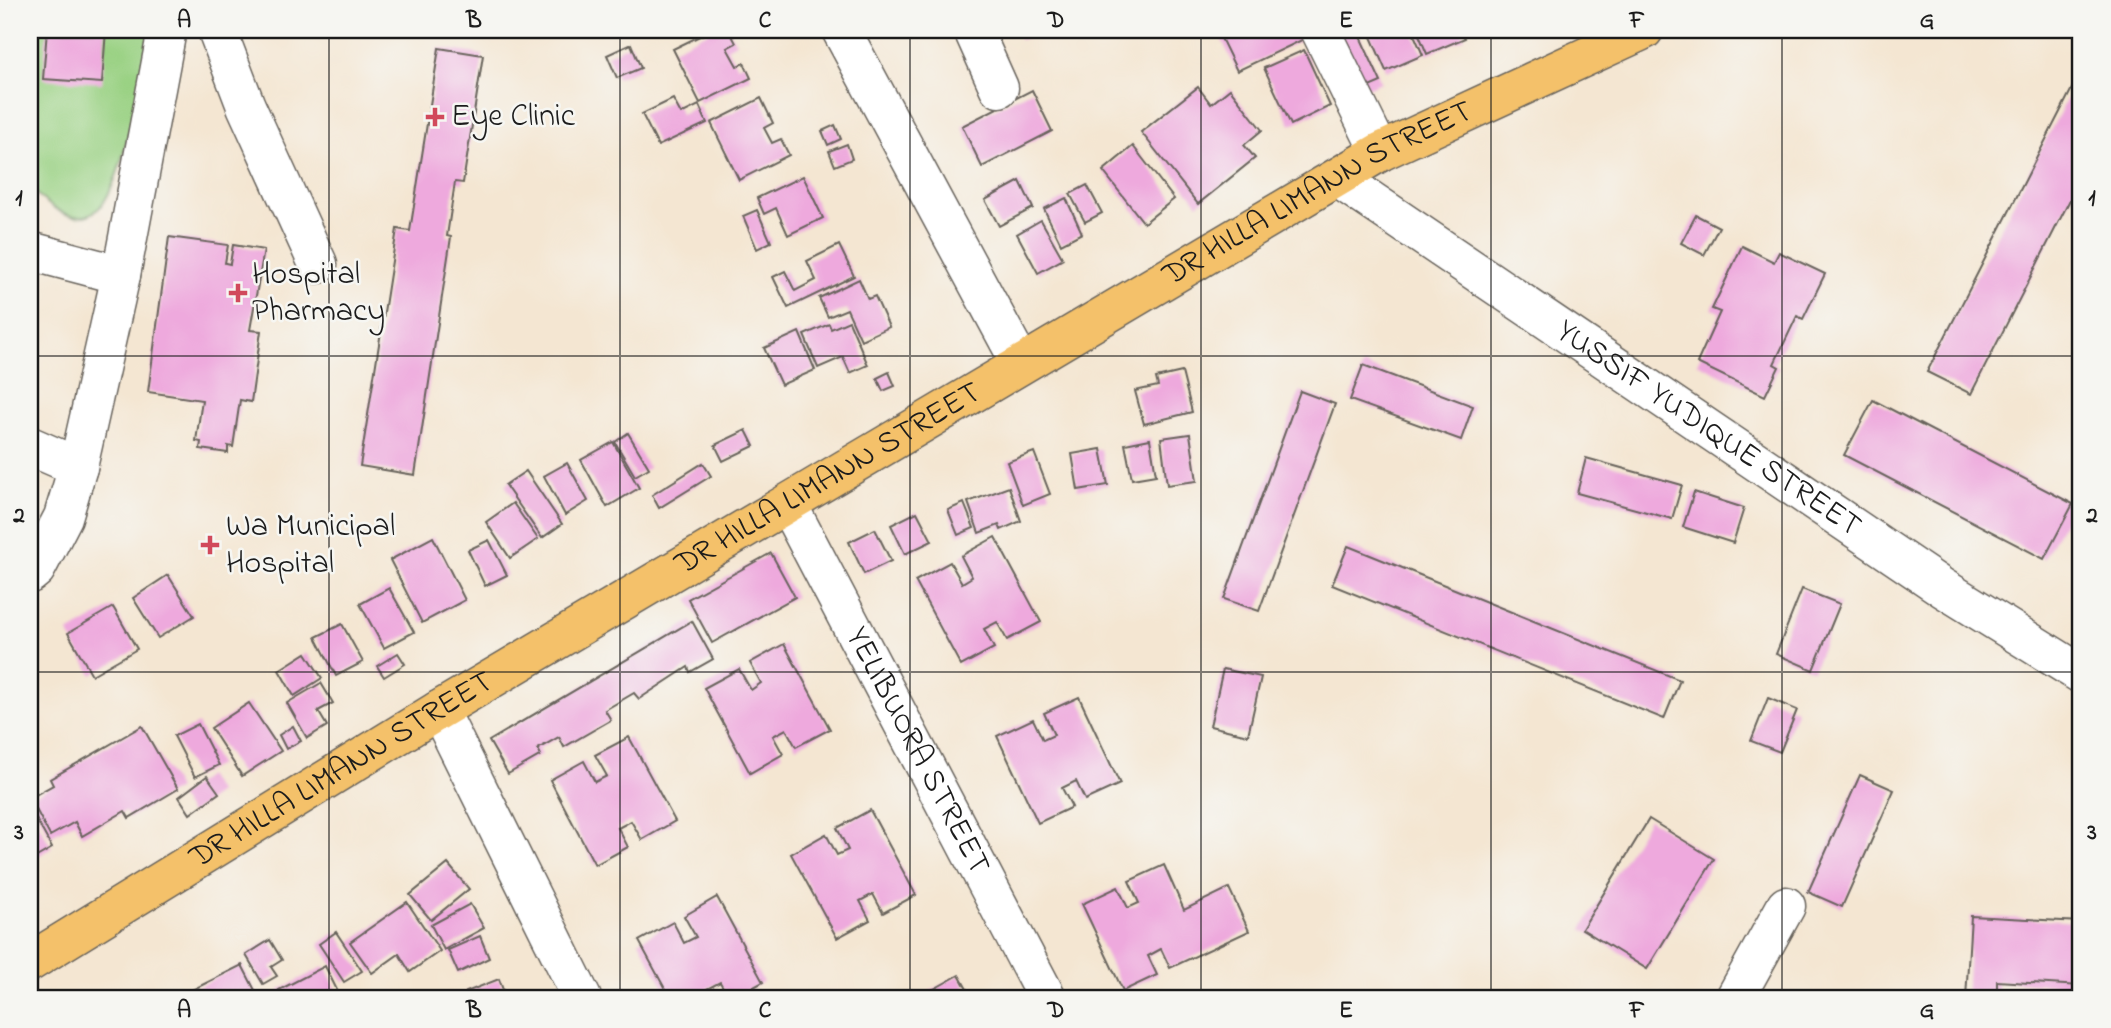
<svg xmlns="http://www.w3.org/2000/svg" width="2111" height="1028" viewBox="0 0 2111 1028" font-family="'Indie Flower',sans-serif">
<style>
.green{fill:#9ad183;stroke:#5b7650;stroke-width:2}
.building{fill:#eea9dd}
.lines{fill:none;stroke-linecap:round;stroke-linejoin:round}
.minor-casing{stroke:#68635c;stroke-width:41}
.highway-casing{stroke:#68635c;stroke-width:41}
.minor{stroke:#fff;stroke-width:38}
.highway{stroke:#f4c16a;stroke-width:38}
.grid{fill:none;stroke:#1c1c1c;stroke-width:2;stroke-opacity:0.55}
.poi-dot{fill:#d1495b;stroke:#f6f6f2;stroke-width:2.5}
.labels{text-anchor:middle;dominant-baseline:central;stroke-width:5;stroke-linejoin:round;paint-order:stroke}
.poi-label{font-size:32px;fill:#1c1c1c;stroke:#f6f6f2;text-anchor:start}
.street-label{font-size:32px;fill:#1c1c1c;stroke:#f6f6f2}
.neatline{fill:none;stroke:#1c1c1c;stroke-width:2.5}
.grid-label{font-size:23px;text-anchor:middle;font-weight:bold;fill:#1c1c1c}
</style>
<rect width="100%" height="100%" fill="#f6f6f2"/>
<filter id="ink" filterUnits="userSpaceOnUse"><feTurbulence type="fractalNoise" baseFrequency=".0143" numOctaves="2"/><feDisplacementMap in="SourceGraphic" scale="14" xChannelSelector="R" yChannelSelector="G"/><feConvolveMatrix kernelMatrix="1 2 1 2 8 2 1 2 1" color-interpolation-filters="sRGB"/></filter>
<filter id="wash" filterUnits="userSpaceOnUse"><feTurbulence type="fractalNoise" baseFrequency=".00686" numOctaves="4" result="noise"/><feDisplacementMap in="SourceGraphic" scale="28" xChannelSelector="R" yChannelSelector="G"/><feGaussianBlur stdDeviation="1.57" result="paint"/><feColorMatrix in="noise" values="0 0 0 0 0 0 0 0 0 0 0 0 0 0 0 0 0 1.4 0 .05"/><feComposite in="paint" operator="in"/></filter>
<g filter="url(#wash)">
<rect width="100%" height="100%" fill="#f4e6d2"/>
<path class="green" d="M30,30H150C143,67 124,186 98,209C75,229 44,204 30,186Z"/>
<g id="blocks">
<g class="building">
<path d="M47,30H106L102,83L43,79Z"/>
<path d="M712,30H729L736,43L727,48L737,66L744,63L751,78L700,103L673,49Z"/>
<path d="M1015,30H1045L1020,40Z"/>
<path d="M1217,30H1300L1304,39L1237,71Z"/>
<path d="M1345,30H1357L1381,82L1353,94L1329,37Z"/>
<path d="M1368,30H1412L1423,55L1386,71Z"/>
<path d="M1417,30H1461L1465,38L1427,54Z"/>
<path d="M631,44L641,68L617,78L607,55Z"/>
<path d="M439,48L483,55L463,183L455,182L447,236L451,237L415,475L360,466L397,229L410,231Z"/>
<path d="M1304,50L1330,106L1291,125L1264,68Z"/>
<path d="M2081,71V178L1971,394L1927,372Z"/>
<path d="M1198,87L1211,104L1230,89L1262,130L1244,145L1255,158L1198,204L1141,132Z"/>
<path d="M1032,90L1052,131L982,167L962,126Z"/>
<path d="M761,98L773,123L764,128L772,143L781,139L789,155L739,180L711,123Z"/>
<path d="M673,99L681,114L699,105L707,123L658,146L642,114Z"/>
<path d="M835,125L841,139L828,145L822,131Z"/>
<path d="M847,144L852,159L835,166L829,151Z"/>
<path d="M1133,146L1174,199L1144,223L1103,171Z"/>
<path d="M803,176L823,218L788,235L776,208L764,214L757,198Z"/>
<path d="M1020,181L1033,208L999,226L985,200Z"/>
<path d="M1087,185L1102,213L1085,222L1070,194Z"/>
<path d="M1066,198L1082,233L1061,244L1044,209Z"/>
<path d="M757,210L771,242L757,249L743,216Z"/>
<path d="M1696,215L1719,227L1704,255L1681,243Z"/>
<path d="M1041,220L1063,259L1038,273L1017,234Z"/>
<path d="M169,237L228,245L225,263L230,264L233,245L264,250L250,330L261,331L251,402L240,400L233,447L228,446V453L200,449L201,442L196,441L202,400L148,392Z"/>
<path d="M839,245L854,276L788,308L773,277L785,271L795,291L816,280L807,261Z"/>
<path d="M1742,246L1774,262L1779,252L1825,274L1803,319L1797,316L1774,364L1779,367L1765,396L1697,363L1720,312L1712,309Z"/>
<path d="M859,279L868,299L875,296L889,327L861,340L847,309L828,317L819,298Z"/>
<path d="M849,321L868,365L850,373L843,357L818,368L804,335L829,324L831,329Z"/>
<path d="M799,332L815,370L781,385L764,348Z"/>
<path d="M1363,365L1473,406L1461,440L1350,400Z"/>
<path d="M889,372L895,386L883,391L877,378Z"/>
<path d="M1182,372L1192,412L1144,424L1135,391L1158,386L1156,378Z"/>
<path d="M1300,391L1335,404L1259,611L1224,599Z"/>
<path d="M1873,400L2073,504L2044,559L1844,455Z"/>
<path d="M746,430L754,446L723,461L715,445Z"/>
<path d="M628,433L649,468L635,476L615,442Z"/>
<path d="M1190,434L1197,481L1167,485L1161,438Z"/>
<path d="M1150,439L1156,475L1132,479L1125,444Z"/>
<path d="M613,442L639,488L607,507L581,460Z"/>
<path d="M1101,449L1108,485L1078,490L1072,454Z"/>
<path d="M1034,452L1050,494L1023,505L1007,462Z"/>
<path d="M1586,458L1682,485L1672,519L1577,493Z"/>
<path d="M567,463L588,501L565,515L544,476Z"/>
<path d="M703,463L711,476L659,508L652,495Z"/>
<path d="M526,471L562,524L542,538L505,485Z"/>
<path d="M1009,487L1021,521L1001,530L999,525L979,533L968,502Z"/>
<path d="M1694,492L1744,508L1733,543L1683,527Z"/>
<path d="M513,503L538,539L510,558L486,522Z"/>
<path d="M964,503L974,528L958,535L948,510Z"/>
<path d="M917,512L932,541L905,554L891,525Z"/>
<path d="M875,529L891,561L864,574L849,542Z"/>
<path d="M433,537L465,600L422,623L390,560Z"/>
<path d="M995,537L1041,622L1007,640L997,622L984,629L994,648L961,666L915,581L950,562L962,583L972,577L961,556Z"/>
<path d="M489,540L507,575L485,586L468,550Z"/>
<path d="M1348,546L1680,680L1664,719L1332,585Z"/>
<path d="M771,553L795,597L712,643L688,599Z"/>
<path d="M168,575L194,616L158,638L133,598Z"/>
<path d="M389,588L414,632L384,648L360,604Z"/>
<path d="M1802,589L1840,604L1813,670L1776,654Z"/>
<path d="M113,607L137,649L92,675L68,633Z"/>
<path d="M692,621L713,659L690,672L688,667L639,699L634,693L605,710L611,720L564,747L559,737L538,749L541,755L508,774L489,741Z"/>
<path d="M342,624L363,662L336,676L316,637Z"/>
<path d="M784,644L830,729L796,747L786,729L773,736L783,754L750,773L704,688L739,669L751,690L761,683L750,663Z"/>
<path d="M306,653L322,678L294,696L279,670Z"/>
<path d="M398,653L405,664L384,677L377,666Z"/>
<path d="M1223,669L1261,677L1248,735L1210,726Z"/>
<path d="M321,683L333,703L318,711L327,726L307,738L287,703Z"/>
<path d="M1079,697L1120,784L1085,800L1076,781L1062,788L1072,807L1038,823L997,736L1033,719L1043,740L1054,735L1044,713Z"/>
<path d="M1768,698L1797,710L1780,752L1751,741Z"/>
<path d="M249,703L281,751L242,776L211,728Z"/>
<path d="M198,724L219,765L195,777L174,736Z"/>
<path d="M142,726L178,789L129,818L125,811L82,836L75,822L50,836L30,798L53,785L50,779Z"/>
<path d="M293,726L301,741L286,749L279,735Z"/>
<path d="M629,737L675,821L642,840L631,821L618,828L628,847L595,865L550,780L584,761L595,782L607,776L595,755Z"/>
<path d="M1860,775L1894,790L1842,907L1808,892Z"/>
<path d="M207,776L219,793L190,814L179,797Z"/>
<path d="M30,808L52,848L33,859L30,854Z"/>
<path d="M870,810L916,895L883,913L873,894L860,901L870,920L837,938L791,854L826,834L837,855L848,850L837,828Z"/>
<path d="M1649,819L1714,859L1647,969L1582,929Z"/>
<path d="M448,864L469,889L431,920L410,895Z"/>
<path d="M1164,865L1184,910L1229,888L1249,931L1170,968L1161,949L1148,956L1157,975L1123,991L1082,904L1118,887L1128,908L1139,903L1129,881Z"/>
<path d="M717,897L763,982L734,998H729L720,982L707,989L712,998H670L639,941L673,922L684,943L696,937L684,916Z"/>
<path d="M407,902L440,951L410,972L399,954L372,973L350,942Z"/>
<path d="M470,904L484,928L444,950L431,925Z"/>
<path d="M1971,916L2081,922V986L1997,981V998H1966Z"/>
<path d="M336,932L362,971L344,982L319,944Z"/>
<path d="M480,936L489,958L458,973L448,950Z"/>
<path d="M270,940L282,960L271,967L277,976L263,984L246,955Z"/>
<path d="M242,965L259,998H176Z"/>
<path d="M325,966L341,998H284L279,990Z"/>
<path d="M959,975L972,998H928L925,994Z"/>
<path d="M499,979L506,998H468L466,992Z"/>
</g>
</g>
</g>
<g filter="url(#ink)">
<use href="#blocks" fill-opacity="0" stroke="#68635c" stroke-width="2"/>
<g class="lines">
<g class="minor-casing">
<g id="minor">
<path d="M217,30L246,106L318,264"/>
<path d="M841,30L1021,364"/>
<path d="M973,30L999,88"/>
<path d="M1320,30L1380,152"/>
<path id="s1" d="M1339,179L1943,588L2081,674"/>
<path d="M30,251L121,275"/>
<path d="M30,446L78,467"/>
<path id="s2" d="M788,505L1047,998"/>
<path d="M30,574L36,569L63,517L78,467L121,275L167,30"/>
<path d="M439,710L582,998"/>
<path d="M1735,998L1786,906"/>
</g>
</g>
<g class="highway-casing">
<g id="highway">
<path id="s3" d="M30,962L439,710L1380,152L1644,30"/>
</g>
</g>
<use href="#minor" class="minor"/>
<use href="#highway" class="highway"/>
</g>
</g>
<path class="grid" d="M329,30V998M620,30V998M910,30V998M1201,30V998M1491,30V998M1782,30V998M30,356H2081M30,672H2081"/>
<g class="poi-dot">
<path d="M431.5 106.5h7v7h7v7h-7v7h-7v-7h-7v-7h7z"/>
<path d="M234.5 282.5h7v7h7v7h-7v7h-7v-7h-7v-7h7z"/>
<path d="M206.5 534.5h7v7h7v7h-7v7h-7v-7h-7v-7h7z"/>
</g>
<g class="labels">
<g class="poi-label">
<text x="451" y="117">Eye Clinic</text>
<text x="252" y="275">Hospital<tspan x="252" dy="37">Pharmacy</tspan></text>
<text x="226" y="527">Wa Municipal<tspan x="226" dy="37">Hospital</tspan></text>
</g>
<g class="street-label">
<text stroke="none"><textPath href="#s3" startOffset="1500">DR HILLA LIMANN STREET</textPath></text>
<text stroke="none"><textPath href="#s1" startOffset="446">YUSSIF YUDIQUE STREET</textPath></text>
<text stroke="none"><textPath href="#s3" startOffset="933">DR HILLA LIMANN STREET</textPath></text>
<text stroke="none"><textPath href="#s2" startOffset="278">YELIBUORA STREET</textPath></text>
<text stroke="none"><textPath href="#s3" startOffset="366">DR HILLA LIMANN STREET</textPath></text>
</g>
</g>
<rect width="2111" height="1028" fill="none" stroke="#f6f6f2" stroke-width="77"/>
<rect x="38" y="38" width="2034" height="952" class="neatline"/>
<g class="grid-label">
<text x="184" y="27">A</text>
<text x="474" y="27">B</text>
<text x="765" y="27">C</text>
<text x="1056" y="27">D</text>
<text x="1346" y="27">E</text>
<text x="1637" y="27">F</text>
<text x="1927" y="27">G</text>
<text x="19" y="205">1</text>
<text x="2092" y="205">1</text>
<text x="19" y="522">2</text>
<text x="2092" y="522">2</text>
<text x="19" y="839">3</text>
<text x="2092" y="839">3</text>
<text x="184" y="1017">A</text>
<text x="474" y="1017">B</text>
<text x="765" y="1017">C</text>
<text x="1056" y="1017">D</text>
<text x="1346" y="1017">E</text>
<text x="1637" y="1017">F</text>
<text x="1927" y="1017">G</text>
</g>
</svg>
